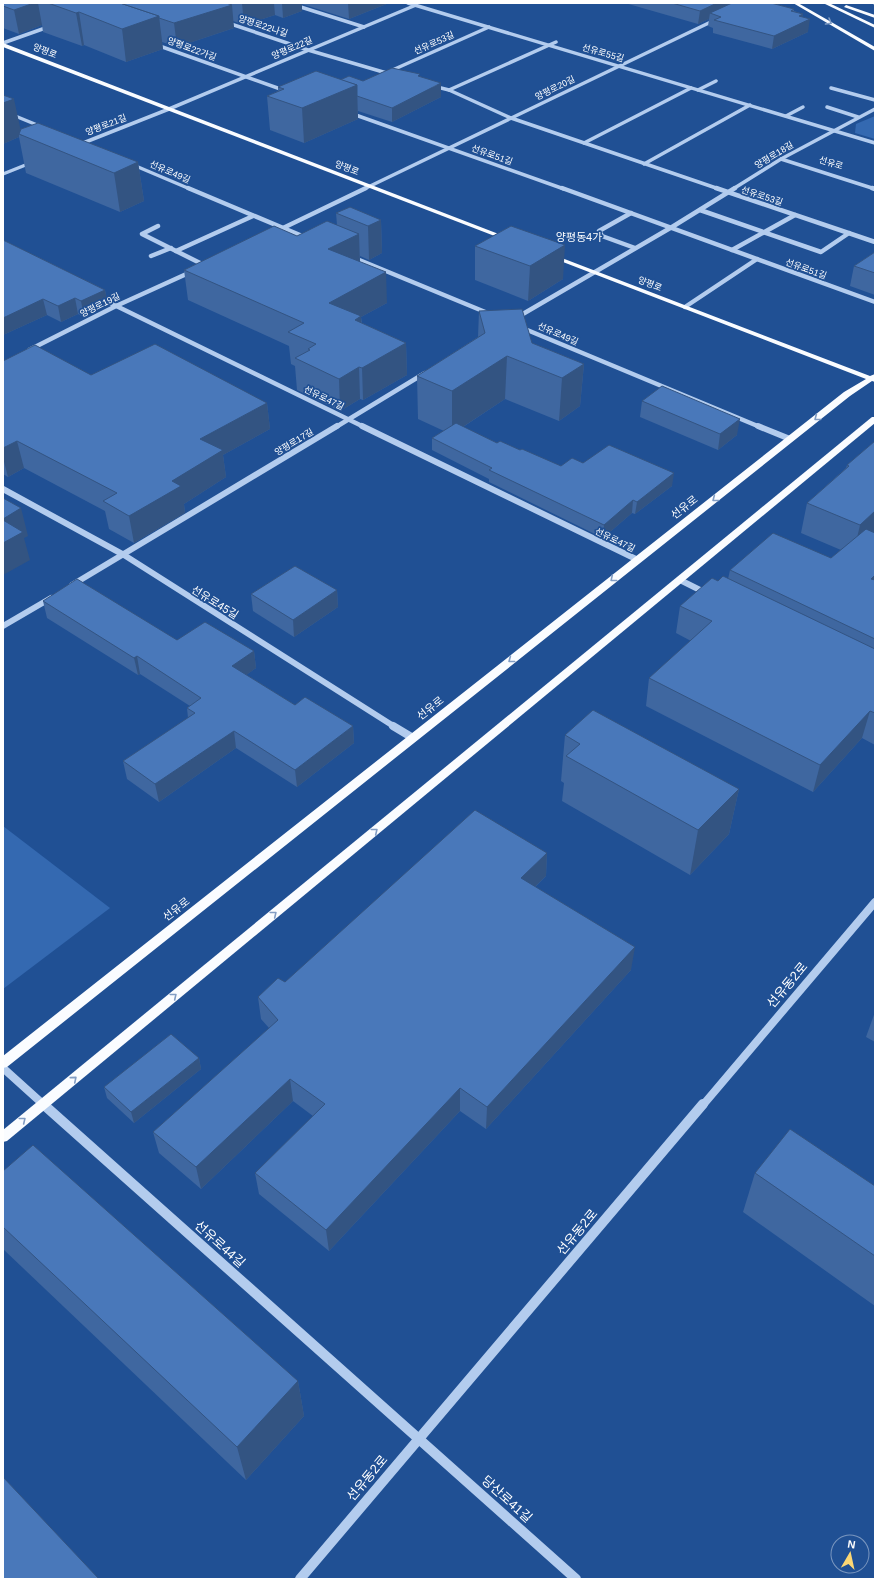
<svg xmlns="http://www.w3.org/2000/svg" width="878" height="1582" viewBox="0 0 878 1582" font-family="Arial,'Noto Sans KR',sans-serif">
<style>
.green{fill:#3469b1}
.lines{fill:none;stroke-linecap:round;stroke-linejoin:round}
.minor-far4{stroke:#b3ccee;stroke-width:3.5}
.minor-far3{stroke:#b3ccee;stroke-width:4.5}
.minor-far2{stroke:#b3ccee;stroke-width:6}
.minor-far1{stroke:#b3ccee;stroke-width:8}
.minor{stroke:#b3ccee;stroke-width:10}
.major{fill:#fafcff;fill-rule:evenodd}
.wall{fill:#3f67a0}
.shaded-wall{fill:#335482}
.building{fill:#4978ba;stroke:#335482}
.oneway{stroke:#829dc4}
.labels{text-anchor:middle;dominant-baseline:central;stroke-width:3.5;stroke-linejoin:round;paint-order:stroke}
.far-street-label{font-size:9px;fill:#fff;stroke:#205094}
.far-quarter-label{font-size:11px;fill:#fff;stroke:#205094}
.street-label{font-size:11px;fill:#fff;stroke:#205094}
.near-street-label{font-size:13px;fill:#fff;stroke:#205094}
</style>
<rect width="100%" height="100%" fill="#205094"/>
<g class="green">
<path d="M875,116V139L855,133L856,124Z"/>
<path d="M3,826L110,908L3,989Z"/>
</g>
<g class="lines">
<g class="minor-far4">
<path d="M288,3L364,27"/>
<path d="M408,3L875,143"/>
<path d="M225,22L308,50L390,74"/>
<path d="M3,43L51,26"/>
<path d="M154,44L286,91"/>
<path d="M388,72L489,27"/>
<path d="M433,86L449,90L511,118L719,189"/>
<path d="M831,88L875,100"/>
<path d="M449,90L556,42"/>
<path d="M698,90L716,81"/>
<path d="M827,107L858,117"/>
<path d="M3,111L42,127"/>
<path d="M350,113L564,189"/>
<path d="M786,116L803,107"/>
<path d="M584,143L691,88"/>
<path d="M78,145L169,109L416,5"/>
<path d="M781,159L875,189"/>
<path d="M131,164L190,189"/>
<path d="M644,164L750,105"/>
<path d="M3,174L33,162"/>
<path d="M364,189L717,19"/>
<path d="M733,189L781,159L875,109"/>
</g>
<g class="minor-far3">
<path d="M188,188L307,238"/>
<path d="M562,188L875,302"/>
<path d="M716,188L875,242"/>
<path d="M872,188L875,189"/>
<path d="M700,210L821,252L849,233"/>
<path d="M631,213L599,231L602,236L635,248"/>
<path d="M158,226L142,234L206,266"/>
<path d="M281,229L366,188"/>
<path d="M732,250L795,215"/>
<path d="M176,251L253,216"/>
<path d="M151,256L171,248"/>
<path d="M352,257L490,314"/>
<path d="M98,297L364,427"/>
<path d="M685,307L757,259"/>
<path d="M516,318L672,227L735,188"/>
<path d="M520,327L760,427"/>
<path d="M29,350L116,306L193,271"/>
<path d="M336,427L425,373"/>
</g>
<g class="minor-far2">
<path d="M362,426L638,560"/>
<path d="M758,426L790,439"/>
<path d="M3,489L124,555L395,727"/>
<path d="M680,580L708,594"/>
<path d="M72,585L337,426"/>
<path d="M3,626L51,598"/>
</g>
<g class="minor-far1">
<path d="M393,726L413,738"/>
<path d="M3,1068L44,1105"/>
<path d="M703,1105L875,902"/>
</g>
<g class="minor">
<path d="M43,1104L576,1579"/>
<path d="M300,1579L703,1104"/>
</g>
<g class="major">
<path d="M793,3H798L875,47V51Z"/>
<path d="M823,3H829L875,25V28Z"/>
<path d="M871,3H875V5Z"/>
<path d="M846,5L875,15V18L844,7Z"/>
<path d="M3,43L509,238L510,239L505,240L3,47Z"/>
<path d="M550,255H554L870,376L875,374V382L872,381L850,396L7,1067L3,1068V1056L844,392L866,379L550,257Z"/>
<path d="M872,417H875V423L7,1141L3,1142V1130Z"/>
</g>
</g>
<g class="wall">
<path d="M3,3H389L349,19L302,4V11L283,18L275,15L244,25L233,21L234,28L177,47L162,42L163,49L126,62L84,45L82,46L43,32L42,25L19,34L3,28Z"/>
<path d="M625,3H771L794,9V11L803,14L802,17L808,32L772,49L713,33V28L708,26L709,19L698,24Z"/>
<path d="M420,76L441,97L392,122L358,111V119L304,143L270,130L267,96L278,91V87L340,80L363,81Z"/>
<path d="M20,130L138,162L144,201L120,212L26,173L19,137L3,144Z"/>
<path d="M336,213L381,220L382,253L369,260L360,256V262L387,303L361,317L362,323L406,343L407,375L363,400L360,399L340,411L297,390L295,366L291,364L289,346L188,300L184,270L297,236L337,225Z"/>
<path d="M511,226L563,279L528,301L475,280V246Z"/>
<path d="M3,240L105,290L108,305L84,317L78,314L61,322L47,315L3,335Z"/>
<path d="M875,252V295L850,286L854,266Z"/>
<path d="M479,311L532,343L584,364L580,406L559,421L505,399L463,427L497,443L520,450L561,466L583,463L672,486L635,514L632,513L603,538L489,482V479L432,450V438L444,431L418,419L417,376L478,337Z"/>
<path d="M3,361L267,403L270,429L223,455L226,477L184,504L185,513L134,543L109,529L105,511L24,468L8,477L3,474Z"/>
<path d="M642,401L737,435L718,450L640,417Z"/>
<path d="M875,441V745L862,738L813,792L646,706L649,678L691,641L676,633L680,606L718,581L728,579L730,570L831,558L841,550L801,533L807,503L846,468L847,465Z"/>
<path d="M337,590L338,607L294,637L253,611L251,594Z"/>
<path d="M43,601L177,640L254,651L256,668L246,675L295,705L353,726L354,743L297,787L236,748L159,802L127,779L123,761L188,718L187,708L190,706L140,674L138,675L47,618Z"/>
<path d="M565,735L739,789L729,834L690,875L562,801L564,783L561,781Z"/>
<path d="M547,853L546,876L535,887L631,970L486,1129L460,1111L329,1251L259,1194L255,1173L313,1116L293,1101L201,1189L159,1153L153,1132L269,1028L261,1019L258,997L285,982Z"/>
<path d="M875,1012V1042L866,1037Z"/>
<path d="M199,1058L201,1069L134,1123L107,1098L104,1087Z"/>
<path d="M3,1171L298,1381L304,1416L246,1480L3,1249Z"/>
<path d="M755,1173L875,1186V1306L743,1212Z"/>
</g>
<g class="shaded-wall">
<path d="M34,3H38L42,25L19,34L14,10Z"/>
<path d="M242,3H274L275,15L244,25Z"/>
<path d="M282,3H302V11L283,18Z"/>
<path d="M348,3H389L349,19Z"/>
<path d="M717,3H736L710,13L709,19L698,24L700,11Z"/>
<path d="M232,5L234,28L177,47L174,23Z"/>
<path d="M79,12L84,45L82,46L76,13Z"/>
<path d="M803,14L801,23L810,19L808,32L772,49L774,36L799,16Z"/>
<path d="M159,16L163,49L126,62L122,29Z"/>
<path d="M441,83V97L392,122V108Z"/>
<path d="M357,85L358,119L304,143L302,108Z"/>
<path d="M14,99L22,136L19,134V137L3,144V103Z"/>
<path d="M138,162L144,201L120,212L114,173Z"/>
<path d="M381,220L382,253L369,260L368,226Z"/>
<path d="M359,234L360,264L328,249Z"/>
<path d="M565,245L563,279L528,301L530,266Z"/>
<path d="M386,272L387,303L361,317L363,347L329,303Z"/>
<path d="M105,290L108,305L84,317L81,301Z"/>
<path d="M75,298L78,314L61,322L58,306Z"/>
<path d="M43,299L47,315L3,335V318Z"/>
<path d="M406,343L407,375L363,400L362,368Z"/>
<path d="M507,356L505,399L452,434V391Z"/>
<path d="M584,364L580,406L559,421L562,378Z"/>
<path d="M359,367L360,399L340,411L339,379Z"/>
<path d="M267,403L270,429L223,455L226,477L184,504L185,513L134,543L129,516L172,481L200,439Z"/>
<path d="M740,419L737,435L718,450L720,434Z"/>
<path d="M17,441L24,468L8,477L3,458V448Z"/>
<path d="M674,473L672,486L635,514L637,502Z"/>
<path d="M633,500L632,513L603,538L604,525Z"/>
<path d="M21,508L28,536L24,538L30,560L3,575V519Z"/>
<path d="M875,511V533L853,555L860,525Z"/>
<path d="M875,575V596L871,579Z"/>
<path d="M337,590L338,607L294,637L293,620Z"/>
<path d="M254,651L256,668L234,684L232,666Z"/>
<path d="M137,656L140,674L138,675L134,658Z"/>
<path d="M870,711L862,738L813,792L820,765Z"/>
<path d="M353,726L354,743L297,787L295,770Z"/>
<path d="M234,731L236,748L159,802L155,784Z"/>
<path d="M739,789L729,834L690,875L698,830Z"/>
<path d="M547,853L546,876L519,902L521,878Z"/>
<path d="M635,947L631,970L486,1129L487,1107Z"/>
<path d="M199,1058L201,1069L134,1123L131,1112Z"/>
<path d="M290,1079L293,1101L201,1189L196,1167Z"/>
<path d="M460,1088V1111L329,1251L326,1230Z"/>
<path d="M298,1381L304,1416L246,1480L237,1447Z"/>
</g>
<g class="building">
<path d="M3,3H34L14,10L3,6Z"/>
<path d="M48,3H120L159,16L122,29L79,12L76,13Z"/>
<path d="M120,3H226L232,5L174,23L159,18V16Z"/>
<path d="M672,3H717L700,11Z"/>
<path d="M732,3H771L794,9L791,11L803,14L799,16L810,19L774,36L714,20L721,17L710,13Z"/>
<path d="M392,68L420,74L418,76L441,83L392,108L357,96V85L340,80L349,76L363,81Z"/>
<path d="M316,71L357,85L302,108L267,96L284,89L278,87Z"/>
<path d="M3,95L14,99L3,103Z"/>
<path d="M38,123L138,162L114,173L19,134L21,129Z"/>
<path d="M350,207L381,220L368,226L336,213Z"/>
<path d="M327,221L359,234L328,249L386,272L329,303L361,316L355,320L406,343L362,368L359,367L339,379L295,358L310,350L308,349L316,344L288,332L304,323L184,270L274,226L297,236Z"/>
<path d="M511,226L565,245L530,266L475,246Z"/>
<path d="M3,240L105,290L81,301L75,298L58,306L43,299L3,318Z"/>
<path d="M875,252V273L854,266Z"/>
<path d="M522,309L532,343L584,364L562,378L507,356L452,391L417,376L485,333L479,311Z"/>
<path d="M155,344L267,403L200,439L223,450L172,481L181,486L129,516L103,501L117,493L17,441L3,448V361L35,345L91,375Z"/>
<path d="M662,386L740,419L720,434L642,401Z"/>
<path d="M456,423L497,443L500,441L520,450L522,449L561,466L572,458L583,463L609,445L674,473L637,502L633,500L604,525L489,470L492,468L432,438Z"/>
<path d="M875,441V511L860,525L807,503L849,466L847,465Z"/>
<path d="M3,498L21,508L3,519Z"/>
<path d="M3,520L23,532L3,543Z"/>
<path d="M866,529L875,533V575L871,579L875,580V639L730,570L773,533L831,558Z"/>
<path d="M295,566L337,590L293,620L251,594Z"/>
<path d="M723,576L875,649V713L870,711L820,765L649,678L712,621L680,606L712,578L718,581Z"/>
<path d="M77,579L177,640L205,622L254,651L232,666L295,705L305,697L353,726L295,770L234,731L155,784L123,761L195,713L187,708L201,698L137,656L134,658L43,601Z"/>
<path d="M593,710L739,789L698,830L566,756L580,744L565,735Z"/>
<path d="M475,810L547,853L521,878L635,947L487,1107L460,1088L326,1230L255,1173L325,1104L290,1079L196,1167L153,1132L278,1020L258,997L278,978L285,982Z"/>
<path d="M171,1034L199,1058L131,1112L104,1087Z"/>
<path d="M790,1129L875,1186V1256L755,1173Z"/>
<path d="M33,1145L298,1381L237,1447L3,1227V1171Z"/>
<path d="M3,1477L99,1579H3Z"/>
</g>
<defs><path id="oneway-chevron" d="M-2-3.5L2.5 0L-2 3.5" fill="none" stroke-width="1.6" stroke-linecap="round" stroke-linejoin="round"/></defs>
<g class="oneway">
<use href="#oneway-chevron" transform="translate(829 22) rotate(30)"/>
<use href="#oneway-chevron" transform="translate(817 418) rotate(142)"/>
<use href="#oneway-chevron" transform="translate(715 499) rotate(142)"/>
<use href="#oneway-chevron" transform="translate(613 579) rotate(141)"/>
<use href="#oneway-chevron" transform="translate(511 660) rotate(142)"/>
<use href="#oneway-chevron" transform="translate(375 831) rotate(-39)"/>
<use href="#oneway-chevron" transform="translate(274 914) rotate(-39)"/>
<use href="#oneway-chevron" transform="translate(174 996) rotate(-39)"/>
<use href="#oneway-chevron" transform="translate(74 1079) rotate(-40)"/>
<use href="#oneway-chevron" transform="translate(23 1120) rotate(-39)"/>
</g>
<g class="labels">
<g class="far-street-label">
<text transform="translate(263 26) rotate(18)">양평로22나길</text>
<text transform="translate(434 43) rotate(-24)">선유로53길</text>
<text transform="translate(292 48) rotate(-23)">양평로22길</text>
<text transform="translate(192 49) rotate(20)">양평로22가길</text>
<text transform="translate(45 51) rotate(21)">양평로</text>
<text transform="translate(603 53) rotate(16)">선유로55길</text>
<text transform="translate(555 88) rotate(-26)">양평로20길</text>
<text transform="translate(106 125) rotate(-21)">양평로21길</text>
<text transform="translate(492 155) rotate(20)">선유로51길</text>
<text transform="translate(774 155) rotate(-31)">양평로18길</text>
<text transform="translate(831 163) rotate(17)">선유로</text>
<text transform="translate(347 168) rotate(21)">양평로</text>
<text transform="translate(170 172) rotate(23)">선유로49길</text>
<text transform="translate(762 196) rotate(18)">선유로53길</text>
<text transform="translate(806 269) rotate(20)">선유로51길</text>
<text transform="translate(650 284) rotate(21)">양평로</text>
<text transform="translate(100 305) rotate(-26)">양평로19길</text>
<text transform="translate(558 334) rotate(23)">선유로49길</text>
<text transform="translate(324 398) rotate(26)">선유로47길</text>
<text transform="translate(294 442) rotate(-31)">양평로17길</text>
<text transform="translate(615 540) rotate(26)">선유로47길</text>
</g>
<g class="far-quarter-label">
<text x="579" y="237">양평동4가</text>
</g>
<g class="street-label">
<text transform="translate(684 507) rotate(-38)">선유로</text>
<text transform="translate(215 602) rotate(32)">선유로45길</text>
<text transform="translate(430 708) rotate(-38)">선유로</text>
<text transform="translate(176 909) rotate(-38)">선유로</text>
</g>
<g class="near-street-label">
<text transform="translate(787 985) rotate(-50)">선유동2로</text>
<text transform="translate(577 1232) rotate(-50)">선유동2로</text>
<text transform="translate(220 1244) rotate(42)">선유로44길</text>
<text transform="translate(367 1478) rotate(-50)">선유동2로</text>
<text transform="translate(507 1499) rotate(42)">당산로41길</text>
</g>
</g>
<rect width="878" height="1582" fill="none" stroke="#ffffff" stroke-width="8"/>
<g transform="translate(850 1554) rotate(9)"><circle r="19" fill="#205094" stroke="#7996bf"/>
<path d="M0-3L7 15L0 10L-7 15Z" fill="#fbd774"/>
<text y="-6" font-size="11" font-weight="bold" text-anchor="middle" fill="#ffffff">N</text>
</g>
</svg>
